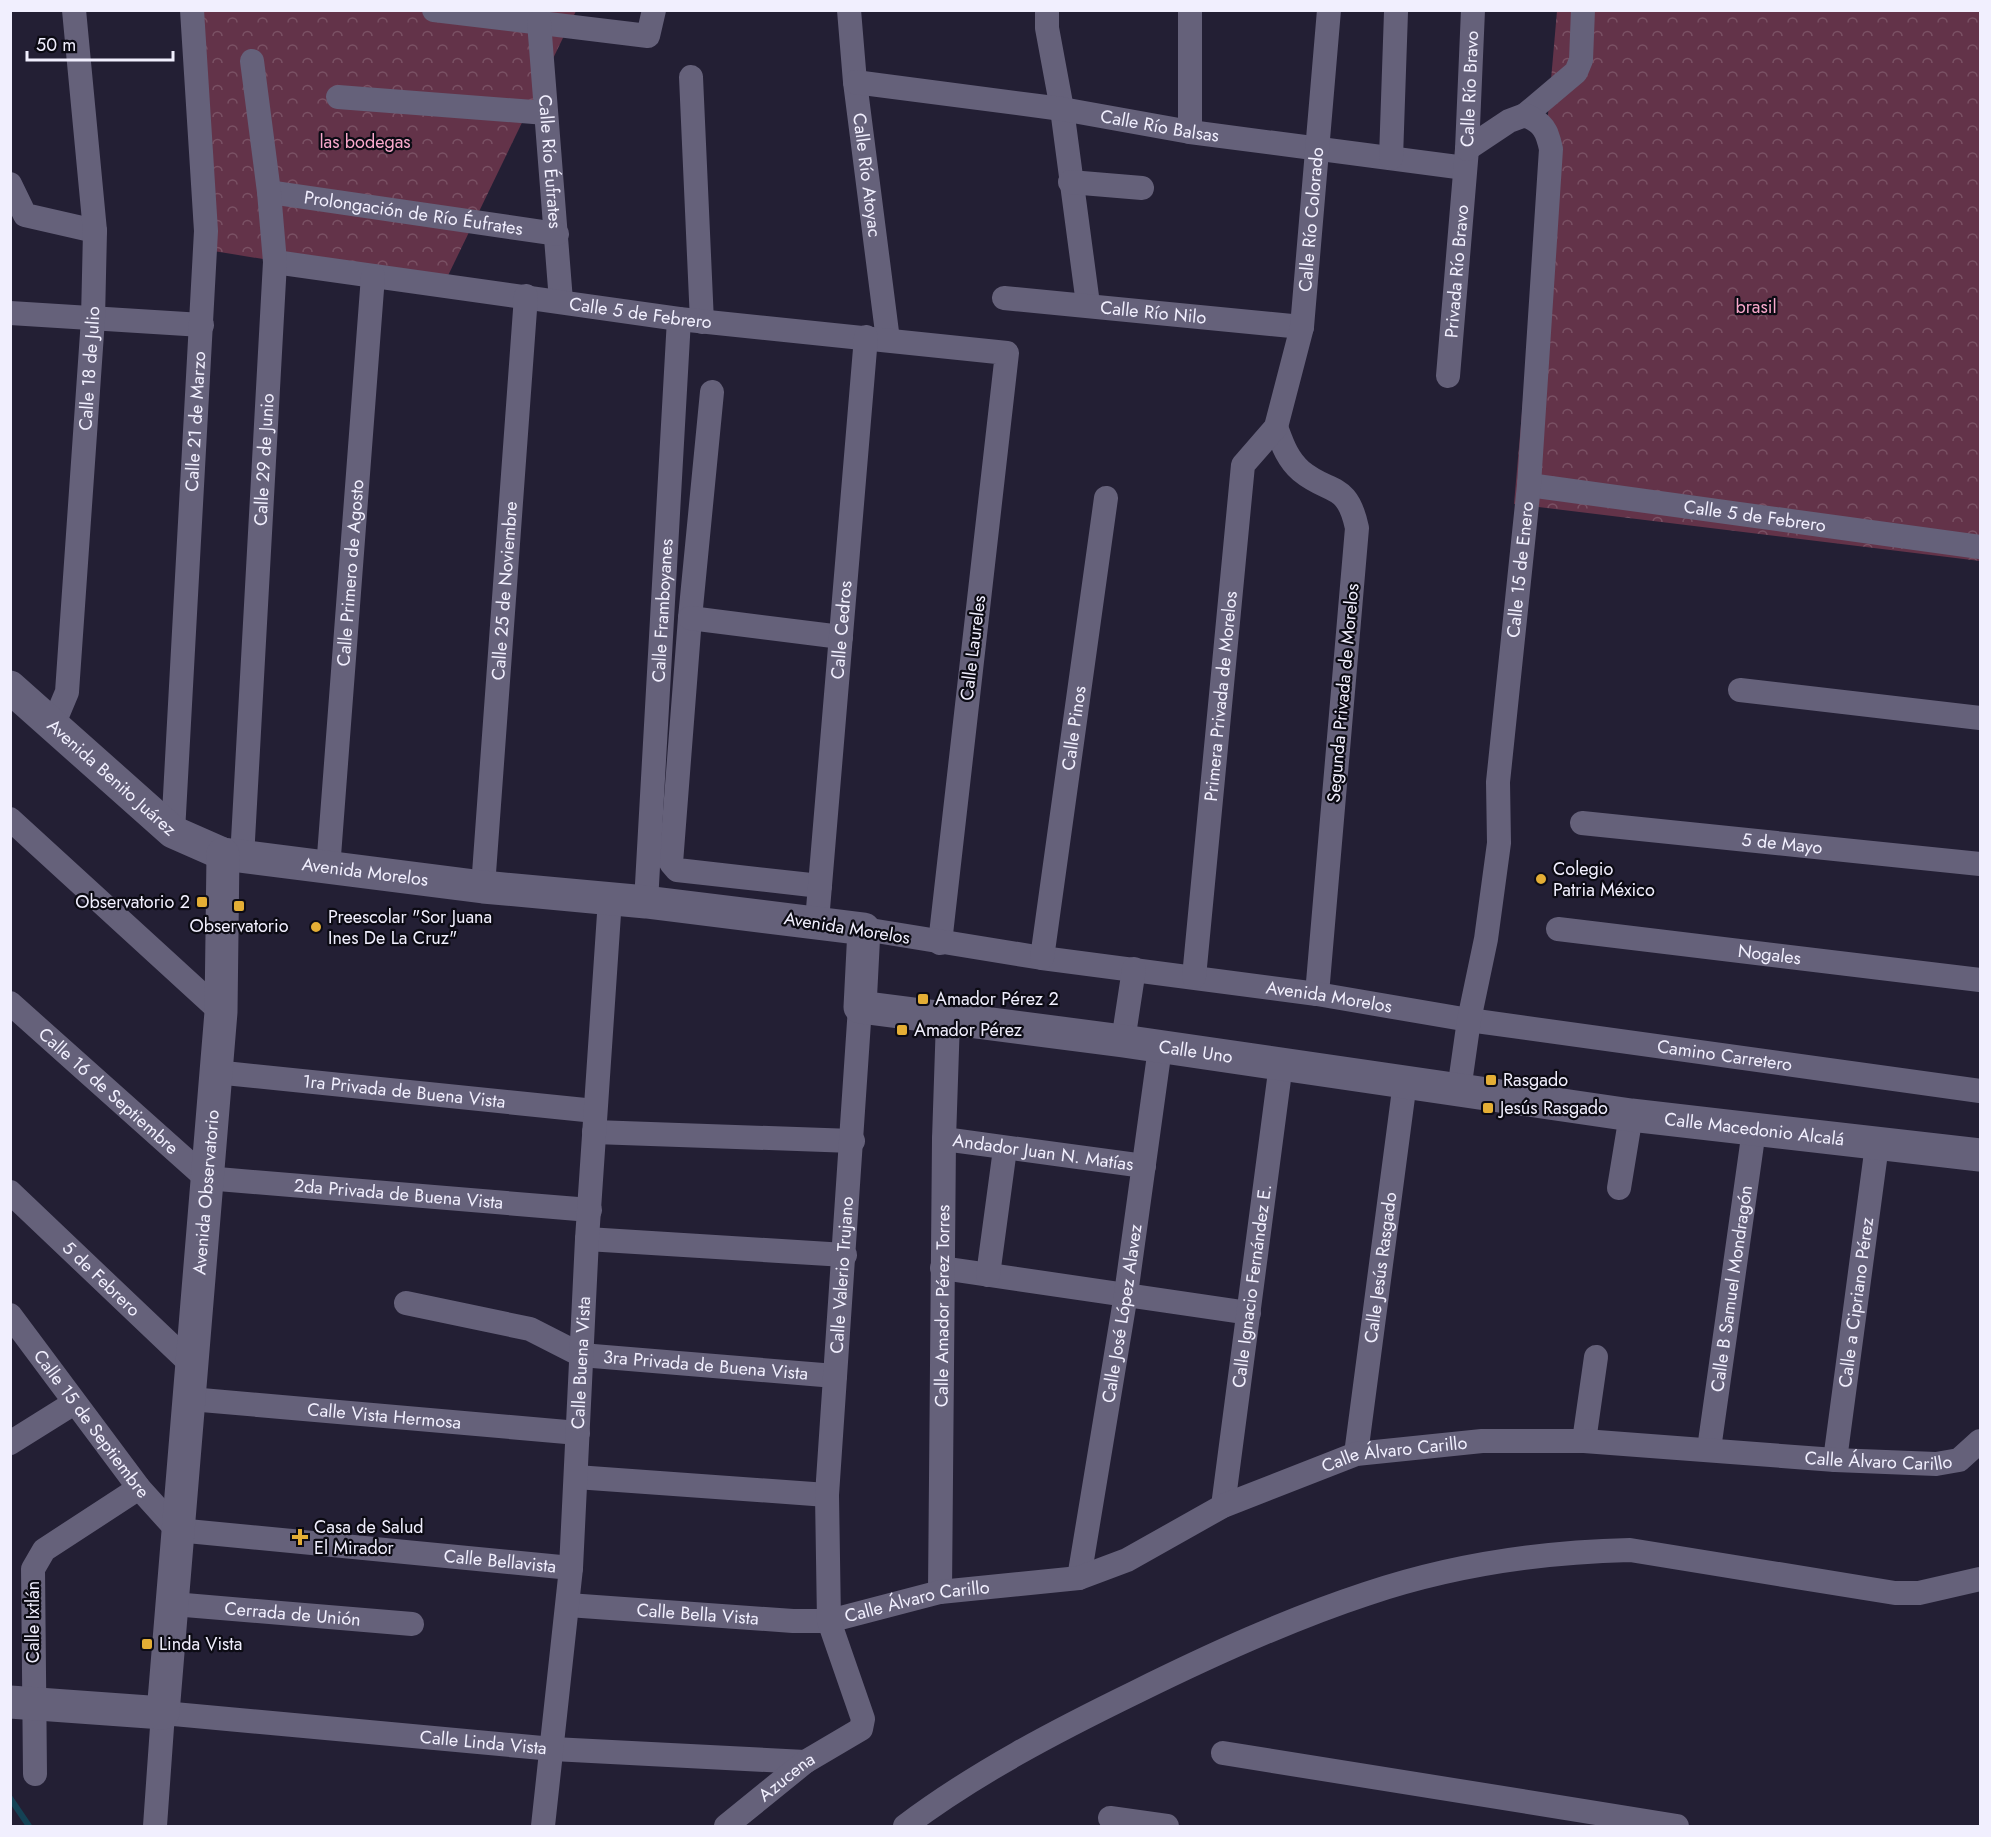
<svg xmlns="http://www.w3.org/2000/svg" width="1991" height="1837" viewBox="0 0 1991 1837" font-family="Jost,sans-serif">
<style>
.park{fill:url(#park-crowns)}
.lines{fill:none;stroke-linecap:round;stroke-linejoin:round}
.stream{stroke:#144255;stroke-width:6}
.street{stroke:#65617a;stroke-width:24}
.secondary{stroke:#65617a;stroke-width:33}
.poi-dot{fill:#e4ae35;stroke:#0c0b14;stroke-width:2}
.labels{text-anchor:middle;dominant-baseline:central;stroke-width:4.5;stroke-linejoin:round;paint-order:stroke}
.street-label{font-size:18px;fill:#f1effe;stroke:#0c0b14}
.park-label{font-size:18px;fill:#f9a9cc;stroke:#0c0b14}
.poi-label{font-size:18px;fill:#f1effe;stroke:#0c0b14;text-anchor:start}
</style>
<defs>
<pattern id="park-crowns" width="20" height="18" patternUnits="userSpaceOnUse" patternTransform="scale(1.5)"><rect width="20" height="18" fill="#633349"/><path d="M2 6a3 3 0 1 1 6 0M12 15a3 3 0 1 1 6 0" fill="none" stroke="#7a5164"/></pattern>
</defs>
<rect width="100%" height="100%" fill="#231f34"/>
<g class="park">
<path d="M185,11L200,10L576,11L442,288L195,248Z"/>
<path d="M1557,11H1980V561L1514,504Z"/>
</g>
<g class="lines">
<path class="stream" d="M10,1798L29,1826"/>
<g class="street">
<path d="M434,10L648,36L654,10"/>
<path id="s1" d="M849,10L855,82L888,340"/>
<path d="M1047,10V28L1062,109L1088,304"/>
<path id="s2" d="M539,22L561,301"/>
<path d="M691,77L702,322"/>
<path id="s3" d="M855,82L1062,109L1190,132L1465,168"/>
<path d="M338,97L546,113"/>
<path d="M1525,115L1576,72L1581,60L1583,10"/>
<path d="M1190,132V10"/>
<path d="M1391,158L1396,12"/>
<path d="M1070,182L1142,188"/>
<path d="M10,184L25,215L95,231"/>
<path id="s4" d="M269,192L557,234"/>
<path id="s5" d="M275,262L679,319L1007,353L940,943"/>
<path id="s6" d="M1004,298L1302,327"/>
<path d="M10,313L202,325"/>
<path id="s7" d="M1448,376L1467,149L1473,10"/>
<path d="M712,392L690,618L671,863L677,870L820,886"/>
<path d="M1276,427C1282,443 1287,459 1301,471C1330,495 1347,481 1357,528L1317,994"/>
<path id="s8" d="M1529,485L1980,547"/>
<path d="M690,618L841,637"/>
<path d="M1740,690L1980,718"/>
<path id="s9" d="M54,723L67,692L93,319L95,231L74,10"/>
<path d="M10,819L221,1012"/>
<path id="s10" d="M1582,823L1980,864"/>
<path id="s11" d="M173,832L206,231L192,10"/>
<path id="s12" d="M242,858L275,262L269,192L252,61"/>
<path id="s13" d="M328,869L373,276"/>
<path id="s14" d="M483,887L526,296"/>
<path id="s15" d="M646,902L679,319"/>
<path id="s16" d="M817,921L866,337"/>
<path id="s17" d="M864,929L1042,958L1317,994L1469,1020L1980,1091"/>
<path id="s18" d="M1558,929L1980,980"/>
<path id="s19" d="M1042,958L1106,498"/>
<path id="s20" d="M1194,977L1243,465L1276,427L1302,327L1329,10"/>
<path id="s21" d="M10,1003L206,1178L590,1210"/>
<path d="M1123,1041L1134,969"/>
<path id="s22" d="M215,1072L595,1111"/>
<path id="s23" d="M1459,1090L1469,1020L1486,939L1499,843L1498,782L1529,485L1551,149C1547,130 1543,123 1525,115L1509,121L1467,149"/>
<path d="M594,1132L853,1141"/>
<path id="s24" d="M944,1139L1144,1166"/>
<path d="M1619,1188L1631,1115"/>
<path id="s25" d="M10,1192L193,1366"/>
<path d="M587,1239L845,1255"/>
<path d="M942,1268L1249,1313"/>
<path d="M988,1275L1005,1149"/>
<path id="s26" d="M406,1303L530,1329L581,1355L835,1376"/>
<path id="s27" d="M10,1315L139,1488L177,1530L571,1568"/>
<path id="s28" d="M190,1399L578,1433"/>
<path d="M1584,1441L1596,1357"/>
<path d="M10,1443L74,1403"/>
<path id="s29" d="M1709,1449L1754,1130"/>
<path id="s30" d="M1356,1454L1405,1082"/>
<path id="s31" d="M1835,1460L1877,1145"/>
<path d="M576,1477L827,1495"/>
<path id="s32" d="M1223,1506L1281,1064"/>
<path id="s33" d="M1079,1578L1126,1294L1160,1048"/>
<path id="s34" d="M940,1592L944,1139L948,1020"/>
<path id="s35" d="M173,1604L412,1624"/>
<path id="s36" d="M568,1605L793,1621H829L940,1592L1079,1578L1127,1560L1223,1506L1356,1454L1482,1441H1584L1835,1460L1936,1464L1959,1460L1980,1441"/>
<path d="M1223,1753L1677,1826"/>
<path d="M35,1774L33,1569L44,1550L139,1488"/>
<path d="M1110,1818L1167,1826"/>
<path id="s37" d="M155,1826L163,1713L553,1749L805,1762"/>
<path id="s38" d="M543,1826L571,1568L587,1239L610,899"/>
<path id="s39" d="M726,1826L805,1762L861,1729L863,1719L829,1621L827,1495L860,1007"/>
<path d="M905,1826C977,1772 1056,1731 1136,1692C1211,1655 1287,1620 1366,1594C1449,1566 1542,1552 1630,1550L1895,1593H1919L1980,1579"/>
</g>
<g class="secondary">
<path id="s40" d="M10,687L173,832L223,854L483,887L646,902L864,929L860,1007L1123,1041L1631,1115L1980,1155"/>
<path id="s41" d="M10,1702L163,1713L221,1012L223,854"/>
</g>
</g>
<g class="poi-dot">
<circle cx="1541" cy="879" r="6"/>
<rect x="196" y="896" width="12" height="12" rx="3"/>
<rect x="233" y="900" width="12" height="12" rx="3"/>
<circle cx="316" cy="927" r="6"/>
<rect x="917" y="993" width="12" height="12" rx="3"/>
<rect x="896" y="1024" width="12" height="12" rx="3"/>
<rect x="1485" y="1074" width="12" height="12" rx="3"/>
<rect x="1482" y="1102" width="12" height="12" rx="3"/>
<path d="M297 1528h6v6h6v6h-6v6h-6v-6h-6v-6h6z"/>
<rect x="141" y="1638" width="12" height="12" rx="3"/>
</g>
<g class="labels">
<g class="street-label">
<text stroke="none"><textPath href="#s7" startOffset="288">Calle Río Bravo</textPath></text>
<text stroke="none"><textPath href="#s3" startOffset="308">Calle Río Balsas</textPath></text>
<text stroke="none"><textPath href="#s2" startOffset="140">Calle Río Éufrates</textPath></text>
<text stroke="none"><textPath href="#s1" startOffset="166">Calle Río Atoyac</textPath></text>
<text stroke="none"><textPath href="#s4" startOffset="146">Prolongación de Río Éufrates</textPath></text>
<text stroke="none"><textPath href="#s20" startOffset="776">Calle Río Colorado</textPath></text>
<text stroke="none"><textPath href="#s7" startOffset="105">Privada Río Bravo</textPath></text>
<text stroke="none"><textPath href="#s6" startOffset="150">Calle Río Nilo</textPath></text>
<text stroke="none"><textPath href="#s5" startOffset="369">Calle 5 de Febrero</textPath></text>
<text stroke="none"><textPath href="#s9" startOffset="358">Calle 18 de Julio</textPath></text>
<text stroke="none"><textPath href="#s11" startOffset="411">Calle 21 de Marzo</textPath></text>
<text stroke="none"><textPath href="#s12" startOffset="399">Calle 29 de Junio</textPath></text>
<text stroke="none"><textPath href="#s8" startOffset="228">Calle 5 de Febrero</textPath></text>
<text stroke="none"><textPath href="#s23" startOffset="525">Calle 15 de Enero</textPath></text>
<text stroke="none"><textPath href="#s13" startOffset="297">Calle Primero de Agosto</textPath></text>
<text stroke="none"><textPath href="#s14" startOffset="297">Calle 25 de Noviembre</textPath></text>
<text stroke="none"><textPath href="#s15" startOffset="292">Calle Framboyanes</textPath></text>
<text stroke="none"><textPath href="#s16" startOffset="292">Calle Cedros</textPath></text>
<text transform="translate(973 648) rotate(-83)">Calle Laureles</text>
<text transform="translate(1343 693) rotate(-85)">Segunda Privada de Morelos</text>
<text stroke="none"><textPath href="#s20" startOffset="282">Primera Privada de Morelos</textPath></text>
<text stroke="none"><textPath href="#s19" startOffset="232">Calle Pinos</textPath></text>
<text stroke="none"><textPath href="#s40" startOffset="136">Avenida Benito Juárez</textPath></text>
<text stroke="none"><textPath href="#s10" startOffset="201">5 de Mayo</textPath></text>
<text stroke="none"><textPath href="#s40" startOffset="416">Avenida Morelos</textPath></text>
<text transform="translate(847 928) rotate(9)">Avenida Morelos</text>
<text stroke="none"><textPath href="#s18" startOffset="213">Nogales</textPath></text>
<text stroke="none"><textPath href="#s17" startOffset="470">Avenida Morelos</textPath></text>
<text stroke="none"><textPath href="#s40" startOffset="1335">Calle Uno</textPath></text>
<text stroke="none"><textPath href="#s17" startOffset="870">Camino Carretero</textPath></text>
<text stroke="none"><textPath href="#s21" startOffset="132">Calle 16 de Septiembre</textPath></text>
<text stroke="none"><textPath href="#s22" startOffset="190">1ra Privada de Buena Vista</textPath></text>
<text stroke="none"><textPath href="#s40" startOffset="1899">Calle Macedonio Alcalá</textPath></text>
<text stroke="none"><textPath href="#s24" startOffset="100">Andador Juan N. Matías</textPath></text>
<text stroke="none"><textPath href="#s41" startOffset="676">Avenida Observatorio</textPath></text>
<text stroke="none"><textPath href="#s21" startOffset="456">2da Privada de Buena Vista</textPath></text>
<text stroke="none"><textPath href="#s30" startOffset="188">Calle Jesús Rasgado</textPath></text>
<text stroke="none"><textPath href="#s39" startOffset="627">Calle Valerio Trujano</textPath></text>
<text stroke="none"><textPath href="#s25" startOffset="126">5 de Febrero</textPath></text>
<text stroke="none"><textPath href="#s32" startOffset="222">Calle Ignacio Fernández E.</textPath></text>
<text stroke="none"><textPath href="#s29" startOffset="162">Calle B Samuel Mondragón</textPath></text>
<text stroke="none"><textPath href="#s31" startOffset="159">Calle a Cipriano Pérez</textPath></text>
<text stroke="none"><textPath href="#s34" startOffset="286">Calle Amador Pérez Torres</textPath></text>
<text stroke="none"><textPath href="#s33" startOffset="268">Calle José López Alavez</textPath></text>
<text stroke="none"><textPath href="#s38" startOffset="465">Calle Buena Vista</textPath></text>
<text stroke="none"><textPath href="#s26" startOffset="309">3ra Privada de Buena Vista</textPath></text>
<text stroke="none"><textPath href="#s28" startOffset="195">Calle Vista Hermosa</textPath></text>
<text stroke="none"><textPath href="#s27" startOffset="136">Calle 15 de Septiembre</textPath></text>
<text stroke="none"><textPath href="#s36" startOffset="858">Calle Álvaro Carillo</textPath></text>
<text stroke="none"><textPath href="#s36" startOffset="1344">Calle Álvaro Carillo</textPath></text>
<text stroke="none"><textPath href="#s27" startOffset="597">Calle Bellavista</textPath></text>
<text stroke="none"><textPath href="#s36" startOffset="352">Calle Álvaro Carillo</textPath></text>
<text stroke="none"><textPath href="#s35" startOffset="120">Cerrada de Unión</textPath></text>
<text stroke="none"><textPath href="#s36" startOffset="130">Calle Bella Vista</textPath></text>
<text transform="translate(33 1622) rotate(-90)">Calle Ixtlán</text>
<text stroke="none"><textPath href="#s37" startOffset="435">Calle Linda Vista</textPath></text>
<text stroke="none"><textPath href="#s39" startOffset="78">Azucena</textPath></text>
</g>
<g class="park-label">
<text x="365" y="142">las bodegas</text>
<text x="1756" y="307">brasil</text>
</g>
<g class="poi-label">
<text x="1553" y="869">Colegio<tspan x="1553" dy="21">Patria México</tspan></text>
<text x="190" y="902" text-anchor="end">Observatorio 2</text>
<text x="328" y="917">Preescolar "Sor Juana<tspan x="328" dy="21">Ines De La Cruz"</tspan></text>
<text x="239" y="926" text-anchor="middle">Observatorio</text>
<text x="935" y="999">Amador Pérez 2</text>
<text x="914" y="1030">Amador Pérez</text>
<text x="1503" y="1080">Rasgado</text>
<text x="1500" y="1108">Jesús Rasgado</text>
<text x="314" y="1527">Casa de Salud<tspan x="314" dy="21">El Mirador</tspan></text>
<text x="159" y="1644">Linda Vista</text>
</g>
</g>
<rect width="1991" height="1837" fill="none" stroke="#f1effe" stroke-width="24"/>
<path d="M27 51v9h146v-9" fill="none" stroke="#f1effe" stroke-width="3"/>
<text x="36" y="51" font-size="18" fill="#f1effe" stroke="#0c0b14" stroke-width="4.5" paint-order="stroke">50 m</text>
</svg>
